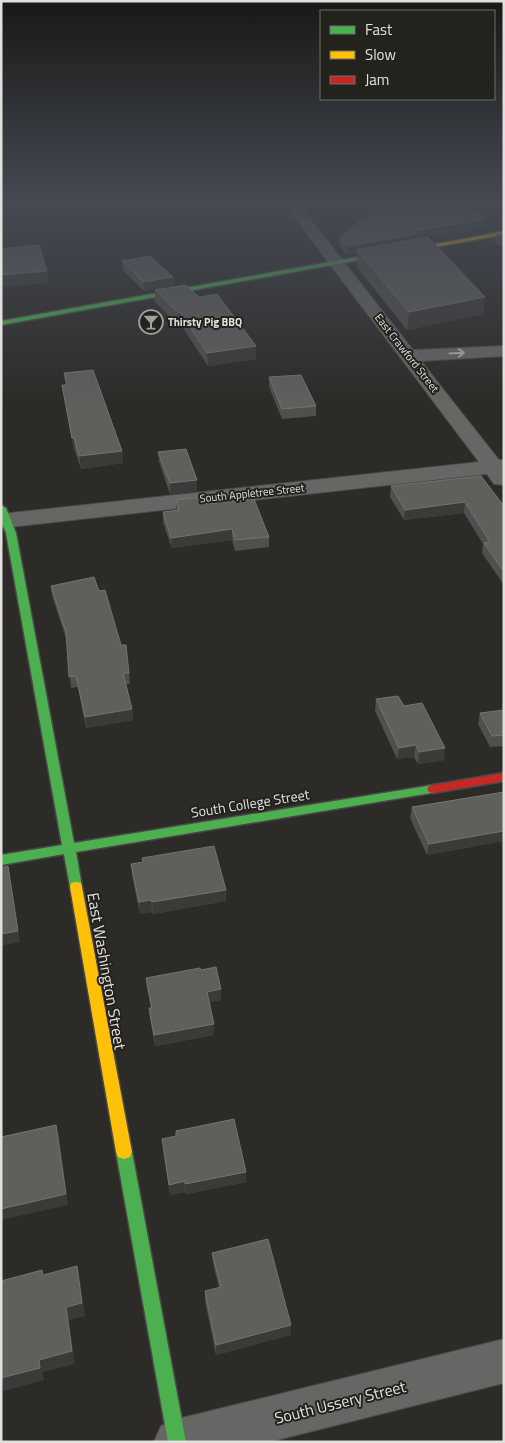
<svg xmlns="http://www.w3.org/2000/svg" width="505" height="1443" viewBox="0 0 505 1443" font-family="'Titillium Web',sans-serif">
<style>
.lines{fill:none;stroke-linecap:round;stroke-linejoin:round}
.street-casing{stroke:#4a4946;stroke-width:2}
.fast-casing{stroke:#4a4946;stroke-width:3}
.slow-casing{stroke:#4a4946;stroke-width:3}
.jam-casing{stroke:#4a4946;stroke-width:3}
.street{fill:#666664;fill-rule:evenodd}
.fast{fill:#4caf50;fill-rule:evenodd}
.slow{fill:#ffc107;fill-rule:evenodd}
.jam{fill:#c62828;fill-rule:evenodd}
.wall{fill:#4f4f4d}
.shaded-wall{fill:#3a3a38}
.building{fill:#5f5f5c;stroke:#737370}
.oneway{stroke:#b0afad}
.labels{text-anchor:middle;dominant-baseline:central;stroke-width:4;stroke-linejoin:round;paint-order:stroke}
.far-poi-label{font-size:11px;font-weight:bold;fill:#e1e0dd;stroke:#23221d;text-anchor:start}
.far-street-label{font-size:11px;fill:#e1e0dd;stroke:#23221d}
.street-label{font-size:14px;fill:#e1e0dd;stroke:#23221d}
.near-street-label{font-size:16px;fill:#e1e0dd;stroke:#23221d}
</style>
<rect width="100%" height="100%" fill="#2c2b28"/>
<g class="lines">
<g class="street-casing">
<g id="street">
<path d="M283,202H297L413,350L504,346V356L421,361L499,460H504V485L494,484L487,474L1,528V514L479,462Z"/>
<path d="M504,1339V1383L269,1442H154L161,1426L177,1419Z"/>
</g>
</g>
<g class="fast-casing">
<g id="fast">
<path d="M413,247L416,249L415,250L1,325V321Z"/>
<path d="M1,505L6,508L16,533L74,843L433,785L437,786L439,789L437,792L76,852L82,887L81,891L76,892L71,891L70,887L64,854L1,865V855L62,845L6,533L1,520Z"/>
<path d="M124,1145L130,1147L132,1152L186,1442H168L116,1152L118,1147Z"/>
</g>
</g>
<g class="slow-casing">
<g id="slow">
<path d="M504,231V235L413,251L410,249Z"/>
<path d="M76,882L81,883L82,887L132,1152L130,1157L124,1159L118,1157L116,1152L70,887L71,883Z"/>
</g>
</g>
<g class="jam-casing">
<path id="jam" d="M504,773V781L433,793L429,792L427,789L429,786L433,785Z"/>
</g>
<use href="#street" class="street"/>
<use href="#fast" class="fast"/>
<use href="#slow" class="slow"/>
<use href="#jam" class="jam"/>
</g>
<g class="wall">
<path d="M305,202H344L307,204Z"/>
<path d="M486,219L485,227L417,238L416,240L483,314L407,330L356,266L357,253L347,255L340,246V238Z"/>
<path d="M504,234V248L495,243L496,235Z"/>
<path d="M122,261L173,277L174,286L144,291L123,270Z"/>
<path d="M155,290L256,346V359L208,366L181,325H178L155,302Z"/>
<path d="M64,373L122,451L123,463L81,469L75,451H74L64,397L62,385H66Z"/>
<path d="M269,377L316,406V416L282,419L269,387Z"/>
<path d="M158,452L197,491L170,494L159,462Z"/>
<path d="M391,486L504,506V585L482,553L483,544L464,513L404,520L390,497Z"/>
<path d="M176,500L206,504L269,537V547L235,551L232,540L172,548L163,523V512L176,511Z"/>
<path d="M51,586L99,591L121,645L129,673L130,684H126L132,709L133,720L86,728L78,687L71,688L67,641L52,596Z"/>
<path d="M376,699L404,706L444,760L418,764L414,757L397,759L375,711Z"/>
<path d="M504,710V746L490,747L478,724L480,713Z"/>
<path d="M504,792V841L427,855L410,818L412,807Z"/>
<path d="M131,864L226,890V901L153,914L152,912L140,914L132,875Z"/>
<path d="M201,970L221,1000L209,1002L214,1035L155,1046L150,1019L149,1008H151L147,989L146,978Z"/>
<path d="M162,1139L246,1182L186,1194L185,1192L170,1195Z"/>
<path d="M212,1253L291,1325V1335L216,1355L205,1301V1291L219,1288L213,1263Z"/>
</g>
<g class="shaded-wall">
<path d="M486,219L485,227L417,238L416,243L357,250V253L347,255L348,246L414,231Z"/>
<path d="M47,271L49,283L3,287L1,275Z"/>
<path d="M173,277L174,286L144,291L143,282Z"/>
<path d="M485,297L483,314L407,330L409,312Z"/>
<path d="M180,312L181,325H178V313Z"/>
<path d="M256,346V359L208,366L207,353Z"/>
<path d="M72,438H74L75,451H74Z"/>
<path d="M122,451L123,463L81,469L79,456Z"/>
<path d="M197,480V491L170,494V483Z"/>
<path d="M465,502L464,513L404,520L405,510Z"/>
<path d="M232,529V540L172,548L171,538Z"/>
<path d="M132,709L133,720L86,728L85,717Z"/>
<path d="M416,745L414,757L397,759L399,748Z"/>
<path d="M445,748L444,760L418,764L419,752Z"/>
<path d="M504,831V841L427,855L429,844Z"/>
<path d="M8,866L20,942L1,946V934Z"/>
<path d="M226,890V901L153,914L152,902Z"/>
<path d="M151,900L152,912L140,914L139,902Z"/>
<path d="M221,989V1000L207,1003V992Z"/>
<path d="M214,1024V1035L155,1046L154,1035Z"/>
<path d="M56,1125L59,1135L68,1205L1,1220V1209Z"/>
<path d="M246,1172V1182L186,1194L185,1184Z"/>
<path d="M185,1181V1192L170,1195L169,1185Z"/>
<path d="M77,1266L80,1280L85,1316L69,1320L75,1364L43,1372L44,1380L4,1391L1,1384V1378L39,1360L66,1307Z"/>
<path d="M291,1325V1335L216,1355V1345Z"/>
</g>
<g class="building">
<path d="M382,202H461L486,219L414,231L417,234L348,246L340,238Z"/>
<path d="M504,234V239L496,235Z"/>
<path d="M428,237L485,297L409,312L357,250Z"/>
<path d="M39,245L47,271L1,275V249Z"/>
<path d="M150,256L173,277L143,282L122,261Z"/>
<path d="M186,285L199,297L217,294L256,346L207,353L180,312L178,313L155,290Z"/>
<path d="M93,370L122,451L79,456L74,438H72L62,385H67L64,373Z"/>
<path d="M301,375L316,406L282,409L269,377Z"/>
<path d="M186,449L197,480L170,483L158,452Z"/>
<path d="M481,476L504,506V572L484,543L490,542L465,502L405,510L391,486Z"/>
<path d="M203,497L206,504L254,499L269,537L235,540L232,529L171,538L163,512L179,510L176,500Z"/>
<path d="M94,577L99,591L105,590L121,645H126L129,673H123L132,709L85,717L76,676L69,677L66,632L51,586Z"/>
<path d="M398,696L404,706L422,703L445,748L419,752L416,745L399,748L376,699Z"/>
<path d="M504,710V735L492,736L480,713Z"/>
<path d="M504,792V831L429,844L412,807Z"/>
<path d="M214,846L226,890L152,902L151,900L139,902L131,864L143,862L142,858Z"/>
<path d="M8,866L18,931L1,934V868Z"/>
<path d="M216,967L221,989L207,992L214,1024L154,1035L149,1008H152L146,978L200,968L201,970Z"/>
<path d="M234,1119L246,1172L185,1184V1181L169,1185L162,1139L176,1136V1131Z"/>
<path d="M56,1125L66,1194L1,1209V1137Z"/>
<path d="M268,1239L291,1325L216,1345L205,1291L221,1287L212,1253Z"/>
<path d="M77,1266L82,1303L66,1307L72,1351L39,1360L40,1368L1,1378V1281L42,1270L43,1275Z"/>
</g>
<defs><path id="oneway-shaft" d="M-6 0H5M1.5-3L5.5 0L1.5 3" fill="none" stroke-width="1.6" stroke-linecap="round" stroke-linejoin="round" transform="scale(1.25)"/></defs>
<use class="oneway" href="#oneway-shaft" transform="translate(457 353) rotate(-3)"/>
<linearGradient id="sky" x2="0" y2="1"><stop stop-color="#181816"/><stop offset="0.5" stop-color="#454a53"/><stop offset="1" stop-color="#454a53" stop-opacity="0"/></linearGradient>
<rect width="505" height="404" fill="url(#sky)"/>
<defs>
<g id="bar-ring" transform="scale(1.25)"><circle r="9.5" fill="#23221d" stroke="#a2a19e" stroke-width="1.5"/><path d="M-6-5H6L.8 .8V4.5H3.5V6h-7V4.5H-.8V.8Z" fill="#a2a19e"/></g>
</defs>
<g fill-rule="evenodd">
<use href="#bar-ring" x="151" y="322"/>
</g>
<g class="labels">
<g class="far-poi-label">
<text x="168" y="322">Thirsty Pig BBQ</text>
</g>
<g class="far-street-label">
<text transform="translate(407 353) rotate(52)">East Crawford Street</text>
<text transform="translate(252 493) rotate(-6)">South Appletree Street</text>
</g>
<g class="street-label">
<text transform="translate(250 803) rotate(-9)">South College Street</text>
</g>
<g class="near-street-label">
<text transform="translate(107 971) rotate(80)">East Washington Street</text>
<text transform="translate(340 1402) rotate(-14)">South Ussery Street</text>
</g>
</g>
<rect width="505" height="1443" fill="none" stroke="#e1e0dd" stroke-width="5"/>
<rect x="320" y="10" width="175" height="90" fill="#23221d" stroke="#6f6e6a"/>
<rect x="330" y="26" width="25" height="8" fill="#4caf50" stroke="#6f6e6a"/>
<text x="365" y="35" font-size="15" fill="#e1e0dd">Fast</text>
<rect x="330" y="51" width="25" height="8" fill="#ffc107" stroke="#6f6e6a"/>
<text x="365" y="60" font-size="15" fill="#e1e0dd">Slow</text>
<rect x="330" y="76" width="25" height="8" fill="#c62828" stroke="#6f6e6a"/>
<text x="365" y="85" font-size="15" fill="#e1e0dd">Jam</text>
</svg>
